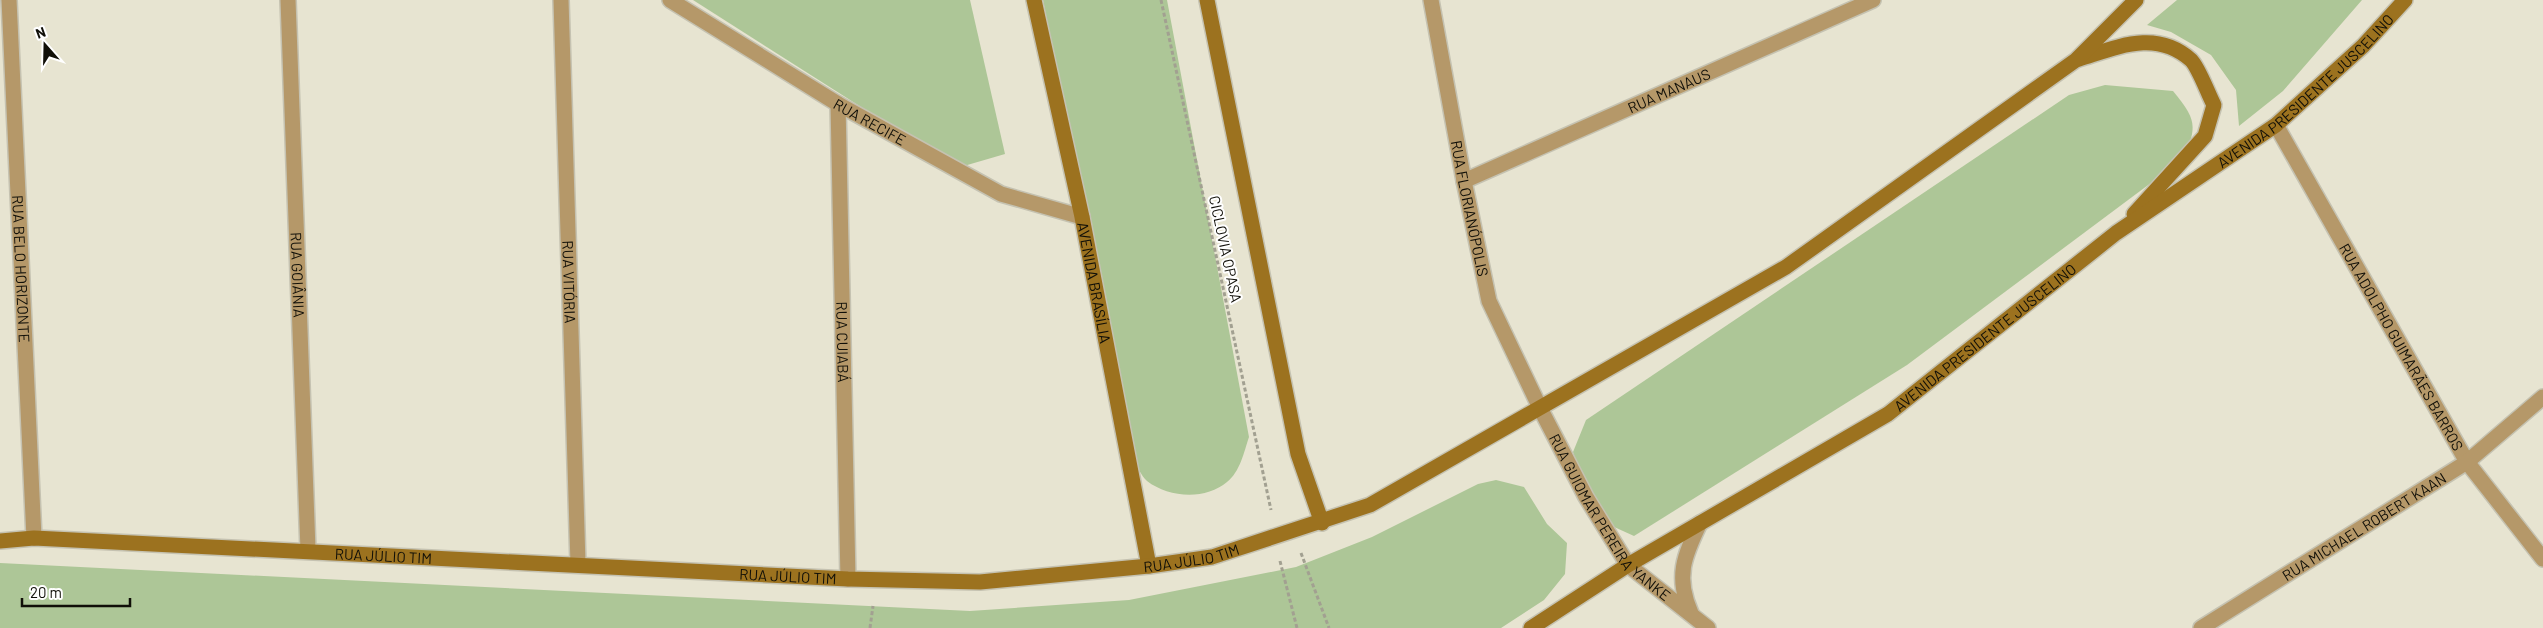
<svg xmlns="http://www.w3.org/2000/svg" width="2543" height="628" viewBox="0 0 2543 628" font-family="Barlow,sans-serif">
<style>
.green{fill:#adc697}
.lines{fill:none;stroke-linecap:round;stroke-linejoin:round}
.minor-casing{stroke:#c5c2b1;stroke-width:18}
.tertiary-casing{stroke:#c5c2b1;stroke-width:18}
.secondary-casing{stroke:#c5c2b1;stroke-width:18}
.path{stroke:#a2a091;stroke-width:3;stroke-dasharray:4 2.5;stroke-linecap:butt}
.minor{stroke:#b59869;stroke-width:15}
.tertiary{stroke:#b59869;stroke-width:15}
.secondary{stroke:#9c721f;stroke-width:15}
.labels{text-anchor:middle;dominant-baseline:central;stroke-width:4;stroke-linejoin:round;paint-order:stroke}
.street-label{font-size:15px;fill:#100f08;stroke:#fff}
</style>
<rect width="100%" height="100%" fill="#e7e4d1"/>
<g class="green">
<path d="M693,0H970L1005,154L957,168Z"/>
<path d="M1043,0H1167L1249,437C1244,452 1240,472 1227,482C1206,500 1169,498 1147,481C1141,476 1137,465 1132,458Z"/>
<path d="M2177,0H2362L2283,91L2239,126L2236,90L2211,55L2171,32L2147,25Z"/>
<path d="M2105,85L2173,91C2196,119 2198,126 2183,159L1907,365L1634,536L1612,526L1587,500L1573,452L1586,420L2069,95Z"/>
<path d="M1496,480L1524,487L1547,524L1567,543L1565,574L1544,600L1501,628H0V563L970,611L1129,600L1296,567L1372,537L1478,484Z"/>
</g>
<g class="lines">
<g class="minor-casing">
<g id="minor">
<path id="s1" d="M9,0L34,538"/>
<path id="s2" d="M288,0L308,550"/>
<path id="s3" d="M561,0L578,564"/>
<path id="s4" d="M670,0L838,104L1001,194L1082,217"/>
<path id="s5" d="M1431,0L1464,181L1489,301L1540,408"/>
<path id="s6" d="M838,104L848,579"/>
<path id="s7" d="M2276,125L2467,462L2543,559"/>
<path id="s8" d="M1464,181L1873,0"/>
<path id="s9" d="M2201,628L2467,462L2543,397"/>
</g>
</g>
<g class="tertiary-casing">
<g id="tertiary">
<path id="s10" d="M1540,408L1586,497L1628,565L1708,628"/>
<path d="M1691,613C1675,577 1684,556 1700,523"/>
</g>
</g>
<g class="secondary-casing">
<g id="secondary">
<path id="s11" d="M1034,0L1082,217L1149,566"/>
<path d="M1207,0L1298,454L1322,523"/>
<path d="M2079,59C2118,47 2156,29 2191,60C2199,68 2208,94 2214,105L2205,136L2134,214"/>
<path id="s12" d="M0,541L34,538L848,579L980,582L1149,566L1212,557L1370,505L1786,267L2076,60L2136,0"/>
<path id="s13" d="M1531,628L1628,565L1888,414L2116,233L2276,125L2363,46L2405,0"/>
</g>
</g>
<g class="path">
<path d="M1161,0L1271,510"/>
<path d="M1301,553L1329,628"/>
<path d="M1280,561L1297,628"/>
<path d="M870,628L873,606"/>
</g>
<use href="#minor" class="minor"/>
<use href="#tertiary" class="tertiary"/>
<use href="#secondary" class="secondary"/>
</g>
<g class="labels">
<g class="street-label">
<text stroke="none"><textPath href="#s13" startOffset="945">AVENIDA PRESIDENTE JUSCELINO</textPath></text>
<text stroke="none"><textPath href="#s8" startOffset="224">RUA MANAUS</textPath></text>
<text stroke="none"><textPath href="#s4" startOffset="234">RUA RECIFE</textPath></text>
<text stroke="none"><textPath href="#s5" startOffset="212">RUA FLORIANÓPOLIS</textPath></text>
<text transform="translate(1226 249) rotate(78)">CICLOVIA OPASA</text>
<text stroke="none"><textPath href="#s1" startOffset="269">RUA BELO HORIZONTE</textPath></text>
<text stroke="none"><textPath href="#s2" startOffset="275">RUA GOIÂNIA</textPath></text>
<text stroke="none"><textPath href="#s3" startOffset="282">RUA VITÓRIA</textPath></text>
<text stroke="none"><textPath href="#s11" startOffset="289">AVENIDA BRASÍLIA</textPath></text>
<text stroke="none"><textPath href="#s13" startOffset="540">AVENIDA PRESIDENTE JUSCELINO</textPath></text>
<text stroke="none"><textPath href="#s6" startOffset="238">RUA CUIABÁ</textPath></text>
<text stroke="none"><textPath href="#s7" startOffset="255">RUA ADOLPHO GUIMARÃES BARROS</textPath></text>
<text stroke="none"><textPath href="#s10" startOffset="131">RUA GUIOMAR PEREIRA YANKE</textPath></text>
<text stroke="none"><textPath href="#s9" startOffset="192">RUA MICHAEL ROBERT KAAN</textPath></text>
<text stroke="none"><textPath href="#s12" startOffset="384">RUA JÚLIO TIM</textPath></text>
<text stroke="none"><textPath href="#s12" startOffset="1194">RUA JÚLIO TIM</textPath></text>
<text stroke="none"><textPath href="#s12" startOffset="789">RUA JÚLIO TIM</textPath></text>
</g>
</g>
<g transform="translate(45 45) rotate(340)" stroke="#ffffff" stroke-width="4" paint-order="stroke">
<path d="M0-4L9 19L0 12L-9 19Z" fill="#100f08"/>
<text y="-8" font-size="14" font-weight="bold" text-anchor="middle" fill="#100f08">N</text>
</g>
<path d="M22 598v8h108v-8" fill="none" stroke="#100f08" stroke-width="2.5"/>
<text x="30" y="598" font-size="15" fill="#100f08" stroke="#ffffff" stroke-width="4" paint-order="stroke">20 m</text>
</svg>
